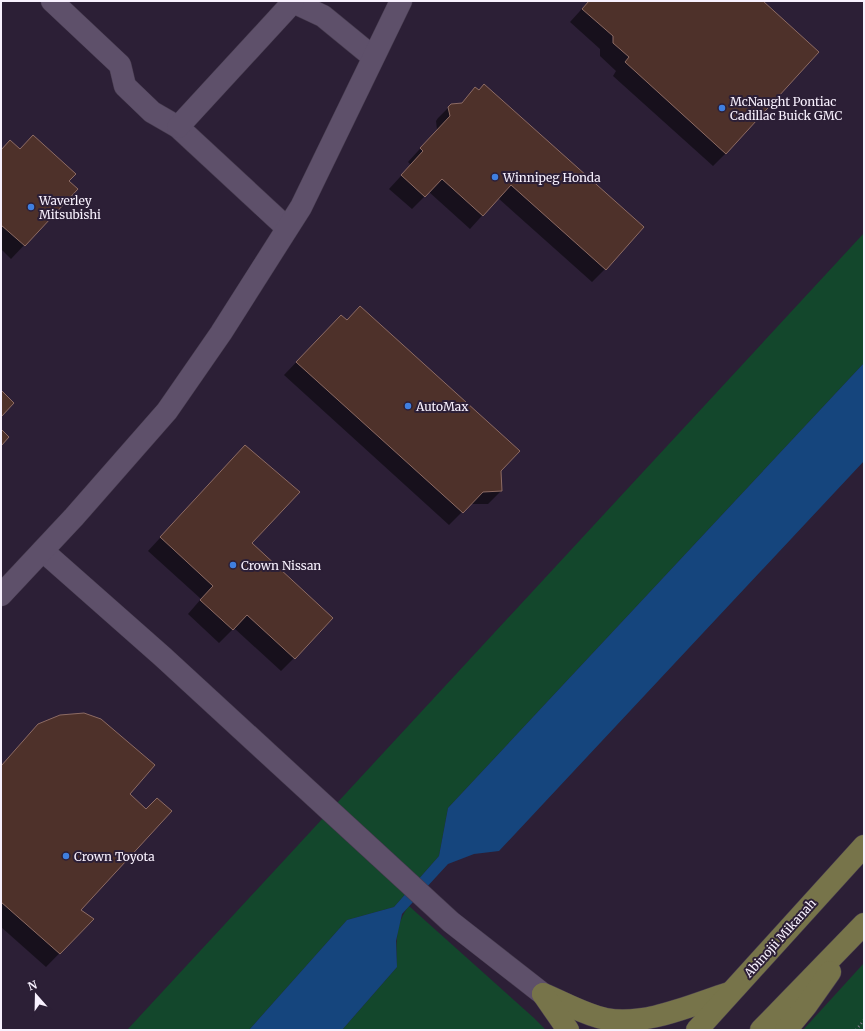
<svg xmlns="http://www.w3.org/2000/svg" width="865" height="1031" viewBox="0 0 865 1031" font-family="Merriweather,serif">
<style>
.green{fill:#13472c}
.water{fill:#15457d}
.shadow{fill:#0007}
.building{fill:#4e312a;stroke:#8d6b64}
.lines{fill:none;stroke-linecap:round;stroke-linejoin:round}
.minor-casing{stroke:#463b4e;stroke-width:23}
.major-casing{stroke:#463b4e;stroke-width:23}
.path{stroke:#877d8f;stroke-width:2.5;stroke-dasharray:1 3;stroke-linecap:butt}
.minor{stroke:#5e506a;stroke-width:22}
.major{stroke:#77744a;stroke-width:22}
.shop-dot{fill:#3f7fe0;stroke:#2c1f36;stroke-width:1.5}
.labels{text-anchor:middle;dominant-baseline:central;stroke-width:4;stroke-linejoin:round;paint-order:stroke}
.poi-label{font-size:12px;fill:#f8f1fe;stroke:#2c1f36;text-anchor:start}
.street-label{font-size:12px;fill:#f8f1fe;stroke:#2c1f36}
</style>
<rect width="100%" height="100%" fill="#2c1f36"/>
<g class="green">
<path d="M864,233V363L448,808L439,856L394,907L347,920L249,1030H127Z"/>
<path d="M409,906L534,1018L546,1030H342L397,967C396,946 395,922 409,906Z"/>
<path d="M864,963V1030H803Z"/>
</g>
<path class="water" d="M864,363V461L499,851L474,854L448,864L402,914L396,941L397,967L342,1030H249L347,920L394,907L439,856L448,808Z"/>
<g class="shadow">
<path d="M589,1H761L726,153L713,166L613,76L616,71L600,56V49L570,22Z"/>
<path d="M475,89L605,269L592,282L498,198L470,229L429,192L412,209L389,189L411,165L408,162L437,130L436,121L438,118L451,105L461,104Z"/>
<path d="M20,150L68,181L77,189L11,259L1,249V151Z"/>
<path d="M347,321L500,471L501,491L488,504H470L449,525L284,375L328,329Z"/>
<path d="M232,460L251,544L294,658L281,671L234,628L219,643L188,614L201,599L148,551Z"/>
<path d="M25,739L128,794L79,910L93,919L46,967L1,927V766Z"/>
</g>
<g class="building">
<path d="M589,1H763L819,52L726,154L625,62L629,57L613,43V36L582,9Z"/>
<path d="M484,84L644,227L606,270L511,185L483,216L442,179L425,197L401,175L423,151L420,148L450,116L448,107L451,104L462,103L475,87L479,90Z"/>
<path d="M33,135L76,174L69,181L78,189L25,246L1,225V150L10,140L20,149Z"/>
<path d="M360,306L520,451L501,471L502,491L483,492L463,513L296,362L341,315L347,320Z"/>
<path d="M1,390L14,403L1,417Z"/>
<path d="M1,429L9,437L1,446Z"/>
<path d="M245,445L300,492L252,543L333,618L295,659L247,615L233,630L200,600L213,586L160,537Z"/>
<path d="M84,713L101,719L155,765L130,794L146,809L157,798L172,811L81,910L94,919L60,954L1,902V766L38,724L60,715Z"/>
</g>
<g class="lines">
<g class="minor-casing">
<g id="minor">
<path d="M52,1L120,65L125,86L152,112L178,127L287,228"/>
<path d="M291,1L323,16L373,57"/>
<path d="M178,127L293,2"/>
<path d="M43,551L163,657L451,922L543,994"/>
<path d="M1,595L74,517L167,411L221,333L301,207L401,1"/>
</g>
</g>
<g class="major-casing">
<g id="major">
<path d="M543,994C563,1002 585,1015 606,1019C647,1026 691,1005 729,993"/>
<path d="M543,994L568,1030"/>
<path d="M697,1030L864,846"/>
<path d="M761,1030L864,924"/>
<path d="M786,1030L806,1006L830,972"/>
</g>
</g>
<path class="path" d="M856,1030L864,1020"/>
<use href="#minor" class="minor"/>
<use href="#major" class="major"/>
</g>
<g class="shop-dot">
<circle cx="722" cy="108" r="4"/>
<circle cx="495" cy="177" r="4"/>
<circle cx="31" cy="207" r="4"/>
<circle cx="408" cy="406" r="4"/>
<circle cx="233" cy="565" r="4"/>
<circle cx="66" cy="856" r="4"/>
</g>
<g class="labels">
<g class="poi-label">
<text x="730" y="101">McNaught Pontiac<tspan x="730" dy="14">Cadillac Buick GMC</tspan></text>
<text x="503" y="177">Winnipeg Honda</text>
<text x="39" y="200">Waverley<tspan x="39" dy="14">Mitsubishi</tspan></text>
<text x="416" y="406">AutoMax</text>
<text x="241" y="565">Crown Nissan</text>
<text x="74" y="856">Crown Toyota</text>
</g>
<g class="street-label">
<text transform="translate(780 938) rotate(-48)">Abinojii Mikanah</text>
</g>
</g>
<rect width="865" height="1031" fill="none" stroke="#f8f1fe" stroke-width="4"/>
<g transform="translate(36 995) rotate(340)" stroke="#2c1f36" stroke-width="3" paint-order="stroke">
<path d="M0-3L7 15L0 10L-7 15Z" fill="#f8f1fe"/>
<text y="-6" font-size="11" font-weight="bold" text-anchor="middle" fill="#f8f1fe">N</text>
</g>
</svg>
